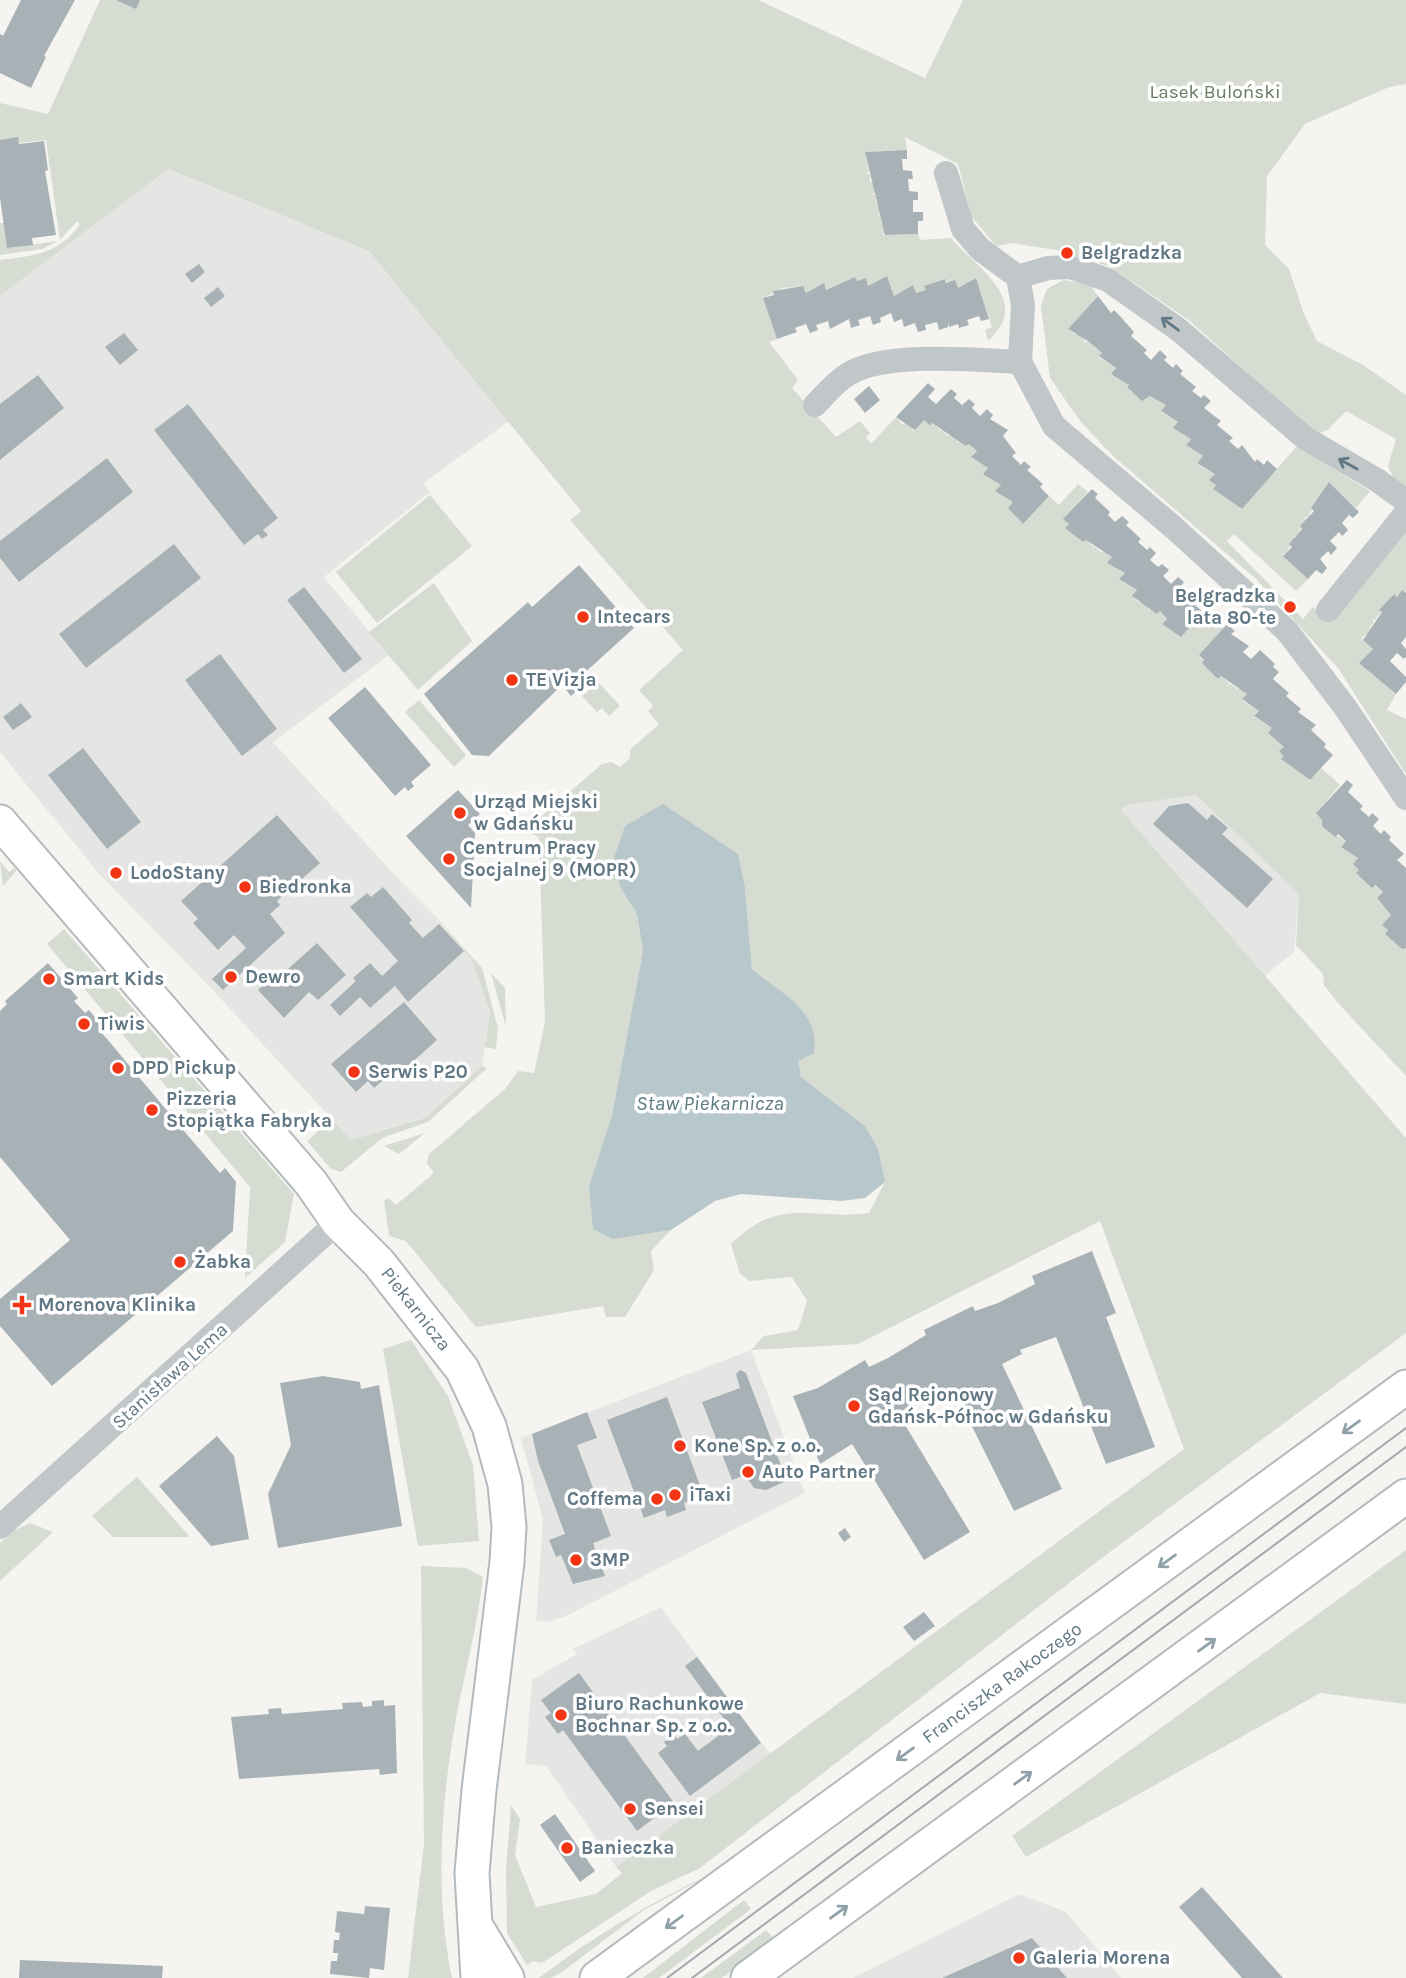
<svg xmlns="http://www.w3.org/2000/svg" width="1406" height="1978" viewBox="0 0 1406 1978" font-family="Karla,sans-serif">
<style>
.built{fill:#e5e6e4}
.green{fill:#d6dcd1}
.water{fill:#b8c7cb}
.building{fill:#a8b2b6}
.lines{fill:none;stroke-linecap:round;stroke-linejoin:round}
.secondary-casing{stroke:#b3babd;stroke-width:37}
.street{stroke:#c1c6c9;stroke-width:24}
.secondary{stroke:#fff;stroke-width:33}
.tram{stroke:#a1a9ae;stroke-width:2}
.oneway{stroke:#617784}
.oneway2{stroke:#90a0a9}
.poi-dot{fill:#f13414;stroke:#fff;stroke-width:2.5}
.labels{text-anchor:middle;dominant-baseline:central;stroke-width:7;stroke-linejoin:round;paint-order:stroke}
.park-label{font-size:19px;fill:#687a60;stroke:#fff}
.poi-label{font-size:19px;font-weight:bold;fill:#617784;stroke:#fff;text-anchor:start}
.street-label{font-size:19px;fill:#617784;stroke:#fff}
.water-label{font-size:21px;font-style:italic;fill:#5c7b81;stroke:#fff}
</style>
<rect width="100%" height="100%" fill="#f5f4f0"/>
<g class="built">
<path d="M169,169L369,251L509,421L424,483L430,492L324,577L389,655L273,742L471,958L490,1012L482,1066L425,1118L351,1140L208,985L100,875L0,752V296Z"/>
<path d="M1196,795L1299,894L1294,952L1265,976L1121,810L1127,805Z"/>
<path d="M751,1350L805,1493L566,1616L547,1622L536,1621L543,1520L521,1438Z"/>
<path d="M661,1607L770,1754L616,1867L546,1766L525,1764L532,1680L577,1654L573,1649Z"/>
<path d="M1019,1894L1066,1912L1121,1978H853Z"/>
</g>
<g class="green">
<path d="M100,0H758L925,78L963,0H1406V84L1389,87L1305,124L1267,176L1265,245L1289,269L1304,314L1317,341L1363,365L1406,395V486L1394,479L1388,466L1396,439L1346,411L1328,430L1315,434L1190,321L1111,267L1056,250L1012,243L996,246L971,216L958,164L905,137L907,150L865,152L869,172L866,174H870V182H874L875,193L871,194L875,195L876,203H879L880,213L877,215H881V223H885V233L882,235L918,234L920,240L951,238C976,268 1034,300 988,341L985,330L992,327L976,278L958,288L944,279L925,286L926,290L916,293L913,285L894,296L887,276L868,286L866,278L857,281L855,277L826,290L823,284L806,293L803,286L782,288L764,298L762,295L777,339L769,342L798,380L792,388L836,437L860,421L870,433L866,438L872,443L896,417L903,425L906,422L913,429L912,432L924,420L929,426L932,423L940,430L939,433L942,430L948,436L951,433L958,440L957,443L960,441L966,446L969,444L977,451L971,457L988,468L983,474L1001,485L996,491L1013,502L1014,515L1023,524L1049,496L1059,505L1078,484L1088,492L1064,519L1069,524L1066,528L1083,542L1086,540L1094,547L1092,550L1095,547L1102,553L1104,550L1112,557L1107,563L1125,573L1120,580L1137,590L1133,597L1139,603L1141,600L1149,607L1148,611L1150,608L1157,614L1160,611L1167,619L1162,624L1180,636L1178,639L1203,612L1223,628L1199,656L1218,679L1221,676L1229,683L1227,686L1231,684L1237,689L1239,687L1247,694L1242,700L1259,711L1254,717L1272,728L1268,733L1284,747L1280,751L1284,756L1282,760L1309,779L1308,782L1321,768L1340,785L1316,813L1322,820V826L1346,841L1341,847L1358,858L1353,864L1359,870L1357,874L1383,892L1377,898L1391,915L1382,925L1388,930L1385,934L1401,948H1406V1076L1338,1003L1324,985L1323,974L1296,945L1299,894L1196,795L1127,805L1121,810L1406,1138V1333L1095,1563L700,1868L651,1891L542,1963L533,1961L527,1965L507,1933L506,1870L511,1805L520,1819L515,1855L536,1907L596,1894L622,1873L616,1867L1184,1449L1100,1221L858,1344L751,1350L764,1336L798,1330L807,1301L792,1277L750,1281L740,1274L731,1244C780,1195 813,1221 869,1213L885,1182L865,1126L801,1077L772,986L752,969L745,888L620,887L637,914L643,951L612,1115L589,1186L613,1238L671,1230L651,1251L654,1270L625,1317H606L603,1306L476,1327L406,1241L389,1236L384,1201L389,1198L396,1205L434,1173L427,1163L429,1154L505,1089L518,1071L534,1073L545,1022L539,837L525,831L529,820L543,815L602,764L611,762L620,767L630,758V750L659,724L648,711L653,706L639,690L683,650L570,520L581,511L369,251L169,169L0,296V260C33,256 60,254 80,224L77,221L60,240L46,140L0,145V103L48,114Z"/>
<path d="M0,223H4L8,248L58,241L42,249L0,255Z"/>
<path d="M1063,280L1089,284L1098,296L1068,329L1075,335L1078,333L1085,340L1084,344L1088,341L1102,353L1099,357L1116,368L1112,374L1129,385L1127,387L1142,400L1150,396L1166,405L1161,412L1178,422L1174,428L1191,439L1186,445L1203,456L1197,464L1215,474L1210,480L1216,485L1213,489L1240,507L1239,511L1297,446L1370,491L1356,508L1329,482L1317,500L1314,499L1317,502L1307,518L1303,517L1306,520L1296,536L1292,535L1295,538L1285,554L1281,553L1308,579L1296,591L1234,534L1227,541L1303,619L1313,607L1329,622L1406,531V593L1402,590L1397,597L1393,594L1375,620L1372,619L1374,622L1369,629L1371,631L1361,638L1373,649L1359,663L1396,694L1387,710L1406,719V774L1338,668L1256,579L1113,456L1081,422L1050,378L1041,306L1047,289Z"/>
<path d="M430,495L472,546L377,623L336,572Z"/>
<path d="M434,583L472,641L418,690L369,632Z"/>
<path d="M598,682L620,706L609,716L602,708L597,712L582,696Z"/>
<path d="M419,700L466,755L454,767L405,712Z"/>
<path d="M0,861L9,872L15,868L16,871L3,886Z"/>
<path d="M391,868L482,968L498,1028L496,1049L485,1047L490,1012L471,958Z"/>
<path d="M64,929L294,1194L285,1242L245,1278L250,1187L47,944Z"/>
<path d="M491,973L505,988L506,1027Z"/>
<path d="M482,1066L487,1068L428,1122L382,1138L341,1172L331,1169L307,1141L331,1119L351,1140L425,1118Z"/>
<path d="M425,1133L399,1154L384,1146Z"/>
<path d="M411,1340L448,1396L473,1465L479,1541L418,1546L383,1349Z"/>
<path d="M137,1477L190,1537H113L92,1516Z"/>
<path d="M30,1523L53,1532L0,1581V1543L13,1531Z"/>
<path d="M1406,1550V1704L1320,1693L1026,1857L1012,1836Z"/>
<path d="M421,1566L466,1568L483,1577C478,1623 466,1668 457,1713C441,1799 434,1892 452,1978H408L424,1844Z"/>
<path d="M715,1872L644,1910L562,1972L551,1978H539C594,1936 652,1901 715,1872Z"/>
<path d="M744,1900L751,1909L659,1978H643Z"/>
<path d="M766,1930L774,1939L722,1978H701Z"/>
</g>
<path class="water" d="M663,804L738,854L745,888L752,969C781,994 820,1010 814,1053L798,1061L801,1077L865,1126L878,1149L885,1182L865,1198L841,1201L741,1194L715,1201L671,1230L613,1239L593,1229L589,1186L612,1115L643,951L637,914L620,887L614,858L625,826Z"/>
<g class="building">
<path d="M21,0H75L44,56L46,57L31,88L0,73V34L3,36Z"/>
<path d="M116,0H140L136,9Z"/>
<path d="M18,137L19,144L44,141L48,170L45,171L56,235L32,238L33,245L7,248L0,198V140Z"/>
<path d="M907,150V159H902L903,170L912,171L913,179H908L909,191L918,192V200H913V212H923V221H918V234L885,235L865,152Z"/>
<path d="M199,264L205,272L192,283L185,274Z"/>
<path d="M887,276L894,296L913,285L916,293L926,290L924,286L945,279L946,283L955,280L958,288L976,278L989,319L981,321L979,316L967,320L969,325L959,328L958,324L949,327L948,322V327L939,330L937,322L925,325L926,330L918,332L915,323L904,327L902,319L894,322L891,313L880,318L881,322L873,325L870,316L858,320L860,325L851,328L849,319L830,329L828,321L816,325L818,330L810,333L806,324L795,328L797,332L777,339L763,298L774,295L773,291L803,286L806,293L824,283L826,290L855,277L857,281L866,278L868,286Z"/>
<path d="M218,287L225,296L211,307L204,298Z"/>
<path d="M1098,296L1111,313L1114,310L1120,316L1134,332L1131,336L1147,350L1144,353L1151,360L1160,350L1167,357L1164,360L1173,368L1176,364L1183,371L1180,374L1196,387L1192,391L1201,398L1204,395L1211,401L1204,408L1221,421L1217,425L1233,438L1229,441L1238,449L1242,445L1255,462L1257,459L1264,465L1267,460L1277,469L1242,509L1213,489L1216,485L1209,480L1215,474L1197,463L1203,456L1186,445L1191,439L1173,428L1178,422L1161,411L1166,405L1150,396L1142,401L1127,387L1129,385L1111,374L1116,368L1099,356L1102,353L1088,341L1068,329Z"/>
<path d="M124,333L138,350L120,365L105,347Z"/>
<path d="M38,375L64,408L0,460V404Z"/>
<path d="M928,383L935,389L928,397L936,404L951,389L957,394L954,398L962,405L969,399L975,404L972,408L980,416L987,409L993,415L990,419L1008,430L1003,436L1016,453L1012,456L1021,465L1024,461L1031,467L1027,470L1043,484L1040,487L1049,496L1023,524L1008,508L1013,502L995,491L1001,485L983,474L988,468L971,457L977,451L969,444L966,446L932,423L930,426L924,420L915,430L896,417Z"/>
<path d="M869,386L880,400L865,413L854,399Z"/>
<path d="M188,404L278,518L263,530L268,535L262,539L258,534L244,545L154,430Z"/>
<path d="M107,458L133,492L19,582L0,558V541Z"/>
<path d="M1329,482L1359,512L1353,518L1349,515L1342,523L1348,530L1342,536L1339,532L1330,541L1337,548L1331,555L1328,551L1320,559L1327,568L1322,574L1316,570L1308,579L1283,556L1292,547L1289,544L1302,529L1300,526L1314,511L1311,508Z"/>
<path d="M1092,489L1098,494L1095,498L1110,512L1108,515L1115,522L1122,516L1129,522L1126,525L1141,539L1138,542L1147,550L1150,547L1156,553L1150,560L1158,567L1162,564L1169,570L1163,576L1171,584L1178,577L1184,582L1181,586L1197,600L1194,604L1203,612L1181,637L1162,624L1167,619L1160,611L1157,614L1132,596L1137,590L1119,579L1125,573L1107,563L1112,557L1086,540L1083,542L1065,528L1069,524L1063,519Z"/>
<path d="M174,544L201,578L86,668L59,634Z"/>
<path d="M579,565L634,628L581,676L586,683L571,696L562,685L489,756L472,755L424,694L528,602L532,607Z"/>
<path d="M304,587L362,659L344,673L287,600Z"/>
<path d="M1402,590L1406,593V637L1401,643L1406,649V657L1404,659L1397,653L1390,661L1406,677V682L1396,694L1359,663L1373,649L1363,640L1382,612L1379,610L1394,594L1397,597Z"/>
<path d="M1227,624L1235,631L1231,634L1249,646L1243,652L1251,659L1260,650L1275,664L1273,667L1279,672L1273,679L1289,693L1286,696L1301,709L1298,712L1316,725L1311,730L1326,744L1324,747L1333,755L1310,780L1281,759L1284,756L1279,751L1284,747L1268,733L1272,728L1254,716L1259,711L1242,699L1247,694L1221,676L1218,679L1202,663L1204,660L1199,655Z"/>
<path d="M220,654L277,729L242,756L185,680Z"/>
<path d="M365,687L431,765L411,782L414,786L408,791L405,787L395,796L328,718Z"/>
<path d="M21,703L32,717L13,730L3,717Z"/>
<path d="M83,748L141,822L107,849L48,775Z"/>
<path d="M1347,780L1353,785L1348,792L1363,806L1360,809L1369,817L1372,813L1379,819L1373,826L1381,834L1384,830L1391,837L1389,840L1404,854L1397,860L1406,868V948L1402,949L1385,934L1388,930L1382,925L1391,915L1377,898L1383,892L1375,885L1372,888L1356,873L1359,870L1353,864L1358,858L1341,847L1346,841L1338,834L1335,837L1322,826V820L1316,813Z"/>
<path d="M458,790L480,814L468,825L475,833L471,908L406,836Z"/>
<path d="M1188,803L1207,820L1212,814L1228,828L1222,834L1273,879L1247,908L1153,824L1169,806Z"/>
<path d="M277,815L320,863L277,901L280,905L270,914L285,933L223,990L212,979L246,948L234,935L218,950L193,923L198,919L181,901Z"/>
<path d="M383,887L412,920L409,923L423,938L439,924L464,951L408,1002L395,986L370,1008L360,997L340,1016L330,1005L356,981L353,978L370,963L382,976L398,961L350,907L367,893L371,897Z"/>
<path d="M317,943L346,975L318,1000L309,992L284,1018L258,990L275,974L284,984L294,975L288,969Z"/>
<path d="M48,963L78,998L74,1001L85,1013L89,1010L106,1030L102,1033L190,1138L220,1173L225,1168L236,1182L233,1231L52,1386L0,1326V1299L70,1240L0,1157V1011L7,1004L5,1001Z"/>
<path d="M404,1002L437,1040L391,1081L387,1077L374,1088L368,1081L356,1092L331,1064Z"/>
<path d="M1092,1251L1116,1313L1106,1317L1155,1447L1106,1464L1056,1337L1020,1350L1022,1354L1002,1364L1062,1489L1014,1511L953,1388L911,1405L912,1407L899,1415L970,1532L924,1560L852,1444L820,1464L793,1396L818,1388L865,1360L869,1367L888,1358L926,1335L924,1330L973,1306L975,1311L998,1303L1035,1284L1032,1276Z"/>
<path d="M740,1370L746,1373L785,1476L784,1482L766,1490L754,1488L745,1475L732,1480L702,1402L740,1388L736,1374Z"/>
<path d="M323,1376L360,1382L361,1389L379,1385L402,1526L278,1548L268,1494L291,1445L280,1383Z"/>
<path d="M667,1397L704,1496L684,1503L686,1510L667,1517L665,1510L644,1518L607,1420Z"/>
<path d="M587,1412L597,1438L577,1445L611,1536L593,1543L605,1576L573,1584L561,1555L556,1557L549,1540L565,1534L538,1461L532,1434Z"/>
<path d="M217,1436L234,1456L249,1539L211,1546L159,1486Z"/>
<path d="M845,1528L851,1537L844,1542L838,1533Z"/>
<path d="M924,1612L935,1626L914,1641L903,1627Z"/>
<path d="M697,1657L761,1743L690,1796L658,1753L667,1746L664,1742L674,1735L677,1739L685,1734L698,1751L730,1727L685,1666Z"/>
<path d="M579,1673L674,1803L637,1831L563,1730L558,1734L545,1717L551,1713L541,1700Z"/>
<path d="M384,1700V1706L395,1705L397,1773L380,1775L379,1769L239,1779L231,1717L269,1714L268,1709L281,1708L282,1714L343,1709L342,1703L362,1702L363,1707L372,1706V1701Z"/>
<path d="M555,1814L595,1871L580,1882L540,1825Z"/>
<path d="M1202,1887L1283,1978H1242L1179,1907Z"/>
<path d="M365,1906L390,1908L384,1970L370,1968L369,1978L330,1974L331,1961H337L338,1953H333L334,1940H339L340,1933L335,1932L337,1911L364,1914Z"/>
<path d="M1032,1938L1067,1978H942Z"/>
<path d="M20,1960L163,1966L162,1978H19Z"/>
</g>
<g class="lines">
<g class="secondary-casing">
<g id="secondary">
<path d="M0,822L311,1183L338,1222L379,1263L462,1369L489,1426L505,1484L509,1527L507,1562L479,1790L472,1873L478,1978"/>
<path d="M477,1928L507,1978"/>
<path d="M597,1978L1406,1387"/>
<path d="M748,1978L1406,1496"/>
</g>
</g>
<g class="street">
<path d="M946,173L963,229L980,249L1018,277L1023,305L1020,362L1054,426L1173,527L1287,631L1345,707L1406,798"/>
<path d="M1018,277L1048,268L1070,267L1108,280L1179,330L1305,438L1377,480L1406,501"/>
<path d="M815,405C825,395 835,382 847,375C883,351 976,360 1020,362"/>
<path d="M1328,610L1406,513"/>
<path d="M0,1527L338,1222"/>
</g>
<use href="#secondary" class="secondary"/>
<g class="tram">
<path d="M667,1978L1406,1428"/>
<path d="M692,1978L1406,1447"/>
</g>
</g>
<defs><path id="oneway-shaft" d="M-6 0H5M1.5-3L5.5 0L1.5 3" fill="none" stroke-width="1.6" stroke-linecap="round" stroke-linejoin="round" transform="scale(1.75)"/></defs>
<g class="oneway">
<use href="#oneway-shaft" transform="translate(1170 324) rotate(-144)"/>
<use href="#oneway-shaft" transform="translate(1348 464) rotate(-151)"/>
</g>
<g class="oneway2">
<use href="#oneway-shaft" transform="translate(1351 1427) rotate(144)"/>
<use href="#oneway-shaft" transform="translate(1167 1561) rotate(144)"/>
<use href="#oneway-shaft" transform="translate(1207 1645) rotate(-36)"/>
<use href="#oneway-shaft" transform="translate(905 1754) rotate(144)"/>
<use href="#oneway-shaft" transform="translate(1023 1778) rotate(-36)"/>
<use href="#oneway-shaft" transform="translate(839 1912) rotate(-36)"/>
<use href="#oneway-shaft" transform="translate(674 1922) rotate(144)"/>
</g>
<g class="poi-dot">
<circle cx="1067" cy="253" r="7"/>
<circle cx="1290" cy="607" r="7"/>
<circle cx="583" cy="617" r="7"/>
<circle cx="512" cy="680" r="7"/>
<circle cx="460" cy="813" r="7"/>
<circle cx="449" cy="859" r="7"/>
<circle cx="116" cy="873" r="7"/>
<circle cx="245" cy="887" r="7"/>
<circle cx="231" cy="977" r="7"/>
<circle cx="49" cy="979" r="7"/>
<circle cx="84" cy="1024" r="7"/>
<circle cx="118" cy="1068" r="7"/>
<circle cx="354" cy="1072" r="7"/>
<circle cx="152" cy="1110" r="7"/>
<circle cx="180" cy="1262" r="7"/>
<path d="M18.5 1294.5h7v7h7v7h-7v7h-7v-7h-7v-7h7z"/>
<circle cx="854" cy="1406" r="7"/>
<circle cx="680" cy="1446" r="7"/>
<circle cx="748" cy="1472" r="7"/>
<circle cx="675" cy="1495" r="7"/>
<circle cx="657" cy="1499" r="7"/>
<circle cx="576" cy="1560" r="7"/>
<circle cx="561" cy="1715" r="7"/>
<circle cx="630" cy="1809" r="7"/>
<circle cx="567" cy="1848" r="7"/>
<circle cx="1019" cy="1958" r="7"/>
</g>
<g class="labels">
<g class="park-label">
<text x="1215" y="92">Lasek Buloński</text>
</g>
<g class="poi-label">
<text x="1081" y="253">Belgradzka</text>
<text x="1276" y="596" text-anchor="end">Belgradzka<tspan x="1276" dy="22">lata 80-te</tspan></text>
<text x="597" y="617">Intecars</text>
<text x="526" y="680">TE Vizja</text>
<text x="474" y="802">Urząd Miejski<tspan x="474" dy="22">w Gdańsku</tspan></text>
<text x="463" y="848">Centrum Pracy<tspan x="463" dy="22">Socjalnej 9 (MOPR)</tspan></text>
<text x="130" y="873">LodoStany</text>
<text x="259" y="887">Biedronka</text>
<text x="245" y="977">Dewro</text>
<text x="63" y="979">Smart Kids</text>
<text x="98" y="1024">Tiwis</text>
<text x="132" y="1068">DPD Pickup</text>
<text x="368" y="1072">Serwis P20</text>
<text x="166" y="1099">Pizzeria<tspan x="166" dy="22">Stopiątka Fabryka</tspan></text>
<text x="194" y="1262">Żabka</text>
<text x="38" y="1305">Morenova Klinika</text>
<text x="868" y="1395">Sąd Rejonowy<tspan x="868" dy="22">Gdańsk-Północ w Gdańsku</tspan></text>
<text x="694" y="1446">Kone Sp. z o.o.</text>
<text x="762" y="1472">Auto Partner</text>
<text x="689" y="1495">iTaxi</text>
<text x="643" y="1499" text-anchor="end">Coffema</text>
<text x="590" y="1560">3MP</text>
<text x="575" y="1704">Biuro Rachunkowe<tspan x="575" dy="22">Bochnar Sp. z o.o.</tspan></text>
<text x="644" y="1809">Sensei</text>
<text x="581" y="1848">Banieczka</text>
<text x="1033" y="1958">Galeria Morena</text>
</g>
<g class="street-label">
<text transform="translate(416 1309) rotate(52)">Piekarnicza</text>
<text transform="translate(170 1376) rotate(-42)">Stanisława Lema</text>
<text transform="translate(1002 1683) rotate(-36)">Franciszka Rakoczego</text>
</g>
<g class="water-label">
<text x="710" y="1103">Staw Piekarnicza</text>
</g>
</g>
</svg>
